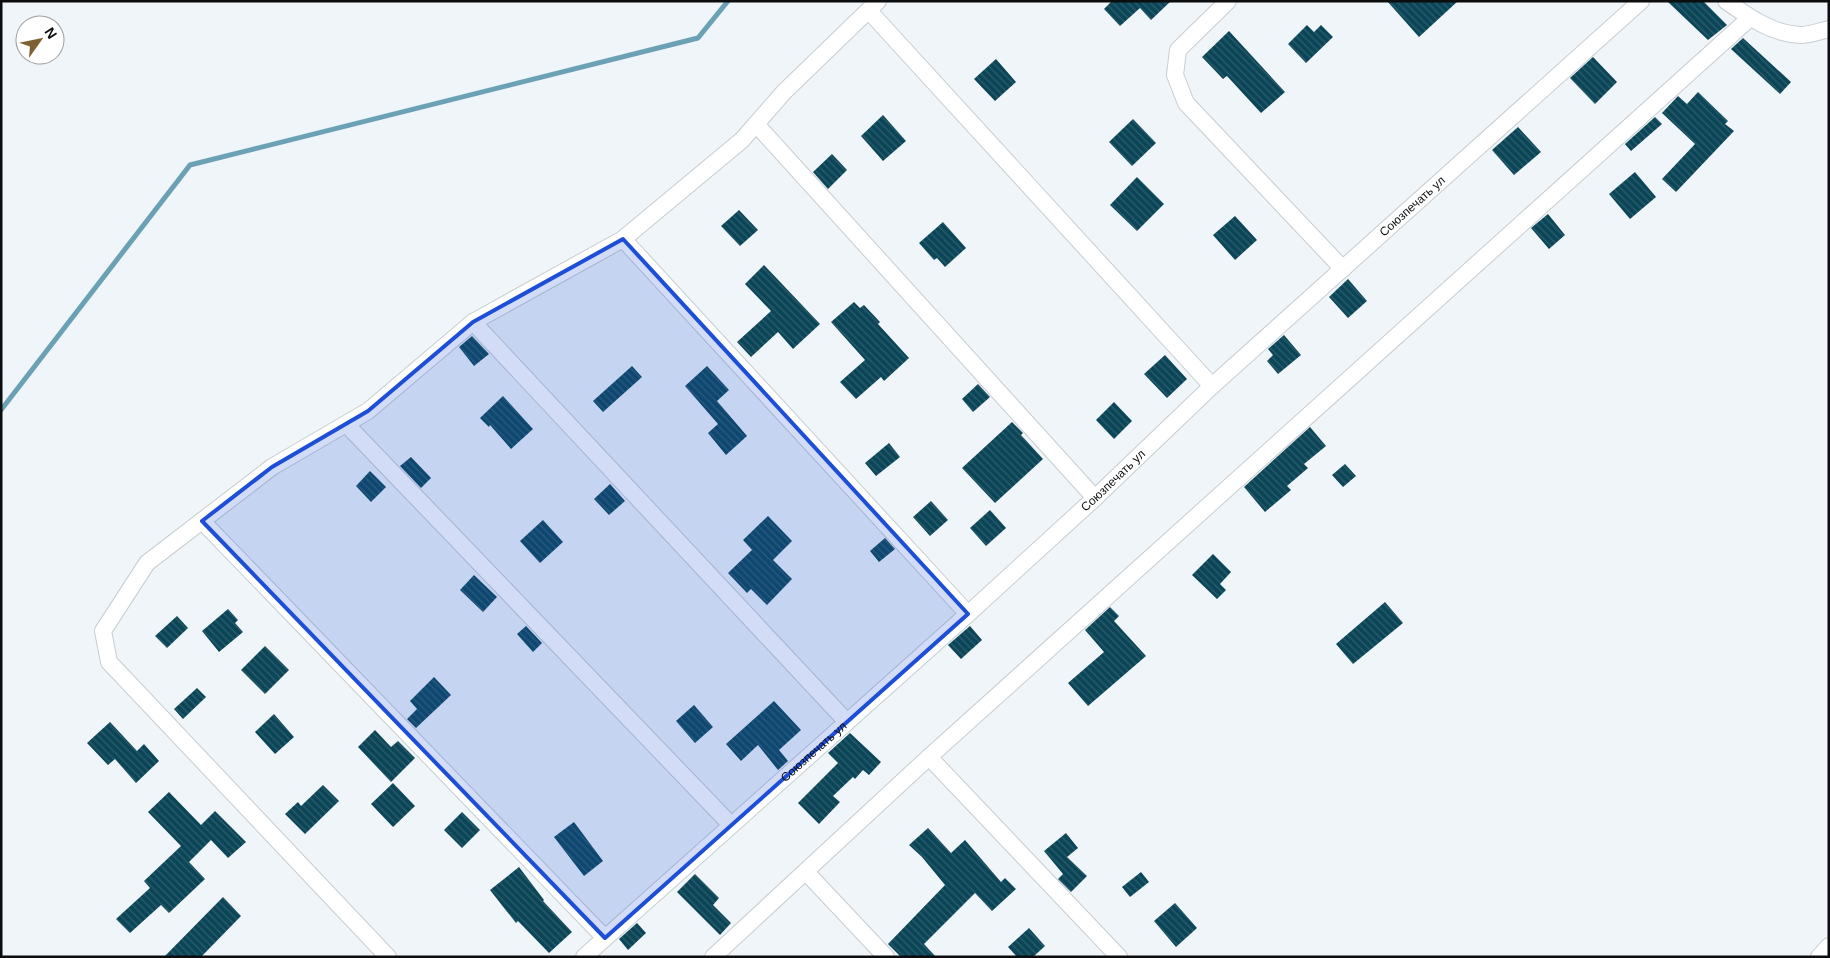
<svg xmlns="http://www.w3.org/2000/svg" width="1830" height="958" viewBox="0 0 1830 958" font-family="Helvetica,sans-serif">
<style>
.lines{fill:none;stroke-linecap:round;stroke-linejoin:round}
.stream{stroke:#6ba1b5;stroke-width:5}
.building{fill:url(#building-back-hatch)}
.minor-casing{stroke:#c7cdd0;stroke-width:18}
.minor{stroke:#fff;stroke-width:16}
.marked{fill:#1d4ed8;fill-opacity:0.2;stroke:#1d4ed8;stroke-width:4;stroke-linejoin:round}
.labels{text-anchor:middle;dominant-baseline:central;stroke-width:5;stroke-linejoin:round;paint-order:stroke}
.street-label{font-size:12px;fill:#0b0d0e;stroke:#fff}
</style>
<defs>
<pattern id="building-back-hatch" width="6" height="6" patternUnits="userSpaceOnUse" patternTransform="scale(1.25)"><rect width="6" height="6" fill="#0b4658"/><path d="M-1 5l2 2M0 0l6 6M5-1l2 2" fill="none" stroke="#2d5c6b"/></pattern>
</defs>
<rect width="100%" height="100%" fill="#eff5f8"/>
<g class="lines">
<path class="stream" d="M1,410L190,165L698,38L728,1"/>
</g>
<g class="building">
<path d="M1112,1H1171L1151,20L1140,8L1120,26L1104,9Z"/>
<path d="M1387,1H1458L1419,37Z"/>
<path d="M1667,1H1703L1727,25L1708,40Z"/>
<path d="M1307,25L1314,32L1321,25L1333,37L1306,63L1288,44Z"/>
<path d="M1229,31L1285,92L1261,113L1227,76L1223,79L1202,57Z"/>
<path d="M1743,38L1791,82L1780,94L1731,49Z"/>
<path d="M1593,57L1617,82L1595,104L1570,78Z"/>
<path d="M996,59L1016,82L995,101L974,79Z"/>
<path d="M1698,92L1728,121L1725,124L1734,131L1676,192L1662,179L1695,144L1662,113L1678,96L1687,104Z"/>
<path d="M883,115L906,141L883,161L861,136Z"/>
<path d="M1655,117L1662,124L1631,151L1625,144Z"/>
<path d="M1133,119L1156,143L1132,166L1109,142Z"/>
<path d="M1518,127L1541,152L1514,175L1492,150Z"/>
<path d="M832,154L847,170L828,189L813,172Z"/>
<path d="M1635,172L1656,197L1630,219L1609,194Z"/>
<path d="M1137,177L1164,204L1137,231L1110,205Z"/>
<path d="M739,210L758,230L740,246L721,226Z"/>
<path d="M1548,214L1565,235L1549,249L1531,228Z"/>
<path d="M1235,216L1257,240L1235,260L1213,235Z"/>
<path d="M943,222L966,248L945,267L937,258L934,260L919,243Z"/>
<path d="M764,265L820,324L793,349L778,332L751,357L737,342L771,311L745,284Z"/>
<path d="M1348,279L1367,301L1348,318L1329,297Z"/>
<path d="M854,302L860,308L864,305L880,322L878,324L909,358L884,381L881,377L856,399L840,382L865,360L831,322Z"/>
<path d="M1284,335L1301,355L1278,374L1267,361L1273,355L1268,349Z"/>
<path d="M472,336L489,354L474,366L459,347Z"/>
<path d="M1165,355L1187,379L1167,398L1144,374Z"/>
<path d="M632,366L642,377L603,412L593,401Z"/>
<path d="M707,366L729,390L717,401L747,436L726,455L708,433L718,424L685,386Z"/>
<path d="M978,384L990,397L973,412L962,399Z"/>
<path d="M503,396L533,429L511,449L490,425L489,427L480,418Z"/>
<path d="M1114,402L1132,421L1114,439L1096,420Z"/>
<path d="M1012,422L1023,433L1021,435L1043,459L995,503L962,468Z"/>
<path d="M1310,427L1326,446L1304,464L1308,468L1287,486L1291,490L1265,512L1244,487Z"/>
<path d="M889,443L900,457L876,476L865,463Z"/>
<path d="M411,457L431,478L421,488L400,466Z"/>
<path d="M1345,464L1356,476L1343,487L1332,475Z"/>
<path d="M370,471L386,487L371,502L356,486Z"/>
<path d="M610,484L625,501L609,515L594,499Z"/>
<path d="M931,501L948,520L930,536L913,517Z"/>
<path d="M990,510L1006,528L986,546L970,528Z"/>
<path d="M768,516L792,541L773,560L792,579L767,605L751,589L747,593L728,573L752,550L743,540Z"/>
<path d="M543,520L563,542L540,563L520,541Z"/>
<path d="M885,538L895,549L879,562L870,551Z"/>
<path d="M1213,554L1231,572L1220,584L1226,590L1217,599L1192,575Z"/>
<path d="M474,575L497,597L483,612L460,590Z"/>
<path d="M1385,602L1403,623L1353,664L1336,644Z"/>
<path d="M1110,607L1119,616L1114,621L1146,656L1088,706L1068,683L1104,652L1085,630Z"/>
<path d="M228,609L238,620L235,623L243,632L219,652L202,631Z"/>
<path d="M177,616L188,628L167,648L155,636Z"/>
<path d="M526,626L542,643L533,652L517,634Z"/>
<path d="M970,626L982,640L961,659L948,645Z"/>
<path d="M265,646L289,670L265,694L241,670Z"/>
<path d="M434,677L451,695L416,728L407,719L417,709L410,701Z"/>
<path d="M197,688L206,697L183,719L174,709Z"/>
<path d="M774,701L801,730L779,750L788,761L778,770L758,745L741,761L726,744Z"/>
<path d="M694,705L713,727L695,743L676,721Z"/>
<path d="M274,714L294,737L275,754L255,732Z"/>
<path d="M110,722L137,751L144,744L159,761L136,783L115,759L108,765L87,743Z"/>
<path d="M375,730L391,747L398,741L415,758L391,782L358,747Z"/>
<path d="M850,733L881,762L869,775L863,770L855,779L853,777L833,796L840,802L819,824L798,803L838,763L828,753Z"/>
<path d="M393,783L415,806L393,827L371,804Z"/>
<path d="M323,785L339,801L305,834L285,814L298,802L301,806Z"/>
<path d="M169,792L201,825L215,811L246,842L228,858L211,840L189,862L205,879L169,913L161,905L130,933L116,919L150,888L144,881L181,846L148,812Z"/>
<path d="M462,812L480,830L462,848L444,830Z"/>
<path d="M574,822L603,861L584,876L554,837Z"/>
<path d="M928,828L951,853L965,840L1001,882L1005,878L1016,889L992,911L975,893L924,944L936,957H901L888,944L945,885L922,857L909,845Z"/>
<path d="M1066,833L1078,848L1067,857L1087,876L1071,892L1058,879L1063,874L1044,851Z"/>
<path d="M519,867L544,900L543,901L572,932L549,953L518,921L516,923L490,890Z"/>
<path d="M1141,872L1149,882L1130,897L1122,887Z"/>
<path d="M695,874L719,898L713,905L731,923L720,935L677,892Z"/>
<path d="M223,897L241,916L201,957H164Z"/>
<path d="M1175,903L1197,928L1176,947L1154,921Z"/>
<path d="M637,923L646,933L628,950L619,939Z"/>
<path d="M1029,928L1045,946L1033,957H1017L1008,947Z"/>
</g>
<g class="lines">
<g class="minor-casing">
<g id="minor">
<path d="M1228,1L1178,50L1175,75L1186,103L1343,269"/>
<path d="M1726,1C1749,17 1772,34 1801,35C1810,35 1820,31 1829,29"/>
<path d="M869,11L1212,386"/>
<path d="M756,124L1095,498"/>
<path d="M623,239L968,614"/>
<path d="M473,322L847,722"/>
<path d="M346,424L731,825"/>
<path d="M202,521L605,938"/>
<path d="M929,757L1119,957"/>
<path d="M806,872L886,957"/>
<path d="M388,957L109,662L103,631L147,563L272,467L368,411L473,322L623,239L742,140L784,92L878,1"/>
<path id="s1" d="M584,957L968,614L1095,498L1212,386L1641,1"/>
<path d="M713,957L929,757L1750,18"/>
<path d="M1819,957L1829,946"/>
</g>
</g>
<use href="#minor" class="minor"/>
</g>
<path class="marked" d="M623,239L968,614L605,938L202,521L272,467L368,411L473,322Z"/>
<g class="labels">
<g class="street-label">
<text stroke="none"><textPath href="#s1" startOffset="1118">Союзпечать ул</textPath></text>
<text stroke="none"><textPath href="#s1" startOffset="712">Союзпечать ул</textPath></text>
<text stroke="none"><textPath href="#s1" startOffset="308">Союзпечать ул</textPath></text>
</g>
</g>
<rect width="1830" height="958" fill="none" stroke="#0b0d0e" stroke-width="5"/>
<g transform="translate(40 40) rotate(57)"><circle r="24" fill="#ffffff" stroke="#9d9e9f"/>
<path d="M0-4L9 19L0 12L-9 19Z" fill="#7d6134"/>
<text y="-8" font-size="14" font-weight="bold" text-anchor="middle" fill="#0b0d0e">N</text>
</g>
</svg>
